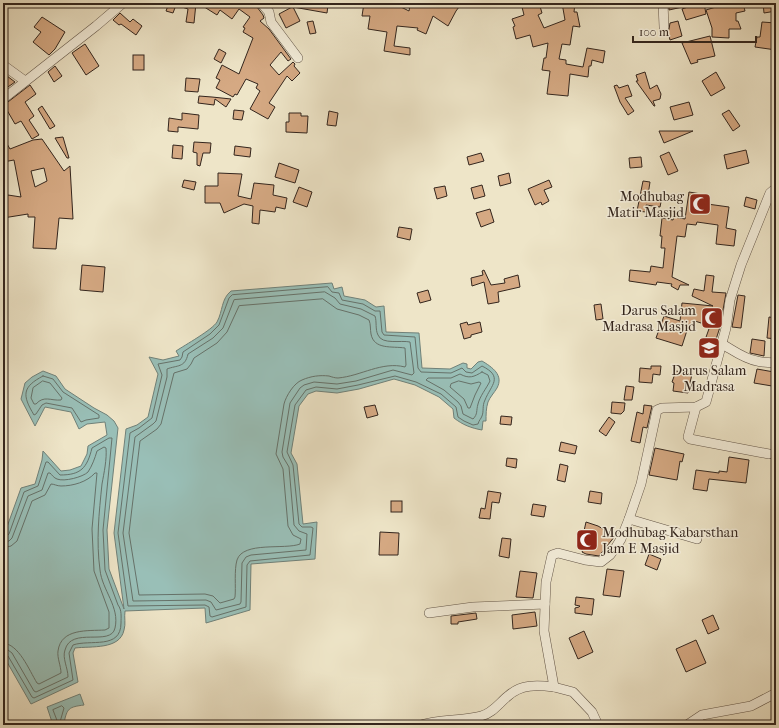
<svg xmlns="http://www.w3.org/2000/svg" width="779" height="728" viewBox="0 0 779 728" font-family="'IM FELL French Canon',serif">
	<style>
		.water { fill: #99bfb7; stroke: #708179 }
		.lines { fill: none; stroke-linecap: round; stroke-linejoin: round }
		.shore { stroke: #66726a; stroke-width: 1 }
		.building { fill: #d5a983; stroke: #33251d; fill-rule: evenodd }
		.minor-casing { stroke: #625548; stroke-width: 10 }
		.minor { stroke: #f4eedb; stroke-width: 9 }
		.labels { text-anchor: middle; dominant-baseline: central; stroke-width: 3; stroke-linejoin: round; paint-order: stroke }
		.poi-label { font-size: 14px; fill: #33251d; stroke: #f4eedb; text-anchor: end }
	</style>
	<rect width="100%" height="100%" fill="#eee5c8"/>
	<filter id="stains"><feTurbulence type="fractalNoise" baseFrequency=".005" numOctaves="4"/><feColorMatrix values="0 0 0 0 .2 0 0 0 0 .09 0 0 0 0 .02 0 0 0 .5 -.17"/></filter>
	<radialGradient id="worn" r=".72"><stop offset=".6" stop-color="#630" stop-opacity="0"/><stop offset="1" stop-color="#630" stop-opacity=".3"/></radialGradient>
	<!-- water -->
	<g class="water">
		<path d="M332,283L334,289L342,287L344,296L365,300L376,307L384,306L386,332L419,333L422,368L450,369L463,363L467,364V368L471,369L478,362L482,361C492,367 504,375 497,388C494,393 490,397 488,402C486,408 486,415 486,421H483L482,430C471,428 463,425 454,418L453,409L439,397L415,385L394,379L359,389L337,393L316,391L308,394L299,406L291,453L297,464L303,524L317,522L315,559L251,564L250,610L206,623L205,608L125,611C124,617 126,624 124,630C120,650 91,646 75,648L73,653L78,682L31,704L3,655V538L21,488L35,484L42,460L43,451L61,471L70,470L81,466L87,454L88,446L107,435L105,422L87,424L79,429L71,412L45,407L35,426L21,399L25,383L32,377L43,371L56,376L65,389L94,408L107,415L114,421L118,428L107,530L109,569L124,609L114,533L126,429L137,425L148,417L158,374L149,357L163,360L179,356L176,351C185,345 212,330 217,322C223,311 221,299 231,291Z"/>
		<path d="M80,694L84,705C69,707 67,708 64,723L66,725H53L47,707Z"/>
	</g>
	<g class="lines">
		<!-- shore -->
		<g class="shore">
			<path d="M328,287L332,292L339,293L342,300L363,304L375,311H380L382,332L384,335L415,337L418,368L421,372L451,373L462,368L466,372L472,373L482,366C504,377 491,385 485,400C482,406 484,411 482,416C481,419 479,420 478,424L473,425L464,421L458,417L456,407L441,394L416,382L395,376L358,385L337,389L316,387L306,390L295,405L287,452L293,465L299,524L302,527H311L313,528L310,555L250,561L247,565L246,607L212,617L210,616L209,607L205,605L128,606L118,533L130,433L139,428L152,418L162,375L158,364L180,360L182,357L183,352L210,334L219,325L229,298L232,295Z"/>
			<path d="M325,292L335,298L340,304L361,309L375,316C377,322 375,329 378,335C382,345 401,340 410,342L414,373L412,375L393,370L356,381L337,384L314,382L304,385L300,388L290,403L282,452L283,457L289,467L294,525L299,531L307,534L306,550L251,555L246,557L242,563L241,602L240,604L216,610L211,602L206,600L133,601L123,533L135,437L153,424L156,421L167,377V369C177,365 185,368 188,354L213,338L223,328L234,300Z"/>
			<path d="M323,299L337,309L359,315L369,320C371,325 370,329 371,334C374,350 392,346 405,348L406,365L405,367C382,361 361,376 338,378C335,378 332,377 329,376C320,375 311,376 302,380C294,383 286,396 284,404L276,454L283,469L288,526L293,535L301,539L300,544C285,550 243,541 237,560C234,570 236,587 235,597L234,599L220,603L213,596L205,594L139,595L129,533L140,441L157,429L161,424L174,373L187,369L191,364L194,358L217,343L227,332L239,306Z"/>
			<path d="M482,372L488,375L490,381C486,389 480,396 478,404C476,411 478,414 473,419L463,414L461,406L458,402L444,390L426,380L428,378H451L460,374C469,379 474,377 482,372Z"/>
			<path d="M43,376L53,379L63,392L99,415V418L86,420L81,422L72,408L46,403L42,405L36,414L34,415C22,395 22,387 43,376Z"/>
			<path d="M43,381L50,383L62,398L61,400C51,401 44,395 36,404H34L31,398L33,388Z"/>
			<polygon points="459,381 471,384 479,382 481,383 475,395 470,408 468,408 464,399 450,387 451,384"/>
			<path d="M3,537H6L9,534L24,492L38,486L46,462H48L60,475C81,475 87,468 92,448L109,438H112L103,530L105,570L118,605C122,610 121,617 121,623C121,650 90,639 73,645L69,653L73,680L34,698L32,697L8,656L3,654"/>
			<path d="M3,542L9,541L12,538L28,496L42,490L48,473H50C52,475 54,478 57,479C64,482 83,477 88,472C92,466 95,458 97,451L104,447L106,448C107,459 104,473 102,484C99,513 96,541 100,570C102,590 120,607 115,628C111,647 71,626 65,650C62,658 68,668 68,677L36,692L34,691L12,653L8,650L3,649"/>
			<path d="M3,548L11,546L17,541L32,501L45,495L51,484C54,484 57,486 61,486C73,486 87,482 95,473H97L92,529L94,571L109,612V628L105,630C88,631 61,628 58,651C57,658 61,666 61,673L39,684L37,683C29,670 19,644 3,643"/>
			<polygon points="62,706 64,708 60,722 58,723 53,710"/>
		</g>
	</g>
	<!-- building -->
	<g class="building">
		<polygon points="169,3 196,3 194,23 186,22 188,9 176,5 173,13 166,11"/>
		<polygon points="198,3 255,3 257,7 263,15 264,18 260,21 269,29 291,59 288,61 281,52 270,65 279,75 293,62 295,64 294,66 300,73 292,81 287,76 269,103 275,107 268,119 250,109 260,91 256,88 258,84 246,79 237,95 235,94 233,97 216,88 220,80 216,78 222,65 239,74 253,38 243,32 245,28 243,27 250,17 239,9 232,19 220,10 217,15"/>
		<polygon points="289,3 313,3 328,5 327,13 293,7 300,21 286,28 279,14 292,7 289,7"/>
		<polygon points="364,3 379,3 379,5 391,6 393,3 409,11 410,5 424,7 427,3 462,3 456,11 448,26 433,16 426,34 417,30 418,28 397,26 394,46 410,48 410,55 384,51 387,32 368,29 370,16 362,16"/>
		<polygon points="521,3 539,3 542,13 538,15 544,28 565,20 562,3 575,3 574,12 577,12 580,27 573,26 570,45 562,44 559,59 566,60 566,64 583,67 587,48 605,51 603,63 592,60 591,66 589,66 588,77 570,74 568,96 547,94 550,71 542,70 544,58 546,58 548,43 533,47 530,35 516,39 513,27 515,26 512,19 524,15"/>
		<polygon points="669,3 687,3 687,6 669,10"/>
		<polygon points="697,3 704,3 706,14 686,20 682,9 697,4"/>
		<polygon points="729,3 743,3 745,11 736,13 736,21 738,21 741,29 729,29 729,38 712,37 712,28 706,10"/>
		<polygon points="763,3 776,3 776,11 764,13"/>
		<polygon points="120,13 130,22 133,19 142,26 136,35 121,24 119,25 113,20"/>
		<polygon points="42,17 65,32 55,49 49,55 33,42 41,32 34,27"/>
		<polygon points="313,21 316,33 310,34 307,22"/>
		<polygon points="678,21 682,36 670,40 668,32 669,29 670,23"/>
		<polygon points="762,22 776,23 776,50 755,47 757,37 760,37"/>
		<polygon points="710,36 715,56 697,60 698,62 691,64 682,43"/>
		<polygon points="85,44 99,66 86,75 72,53"/>
		<polygon points="219,49 226,53 221,63 214,59"/>
		<rect x="133" y="55" width="11" height="15"/>
		<polygon points="55,66 62,76 54,82 48,72"/>
		<polygon points="645,72 650,89 657,85 661,94 660,99 653,101 655,106 654,106 636,81 638,81 636,75"/>
		<polygon points="716,72 725,88 711,96 702,81"/>
		<polygon points="3,73 15,82 5,89 3,88"/>
		<polygon points="186,78 200,79 198,92 185,91"/>
		<polygon points="30,85 36,94 25,102 34,116 29,120 39,135 32,139 21,121 15,124 4,105"/>
		<polygon points="617,85 619,88 628,85 632,96 625,98 634,111 628,115 620,102 614,86"/>
		<polygon points="199,96 212,97 231,99 226,107 215,99 214,105 198,103"/>
		<polygon points="689,102 693,115 674,120 670,107"/>
		<polygon points="42,106 55,126 50,129 38,109"/>
		<polygon points="234,110 244,111 242,120 233,119"/>
		<polygon points="729,110 740,126 733,131 722,114"/>
		<polygon points="329,111 338,113 336,126 327,125"/>
		<polygon points="182,113 199,115 198,129 178,127 178,132 168,131 169,118 182,120"/>
		<polygon points="289,113 301,113 301,116 308,116 307,133 286,132 286,122 289,122"/>
		<polygon points="659,131 693,131 664,143"/>
		<path d="M3,137L10,149L33,140L42,139L64,171L70,166L73,219L59,218L56,249L33,248L35,217H28V214L3,218V198L7,197L8,195L21,197L14,160L3,162ZM44,168L47,181L35,187L31,171Z"/>
		<polygon points="63,137 69,158 67,158 55,138"/>
		<polygon points="194,142 211,143 210,153 203,153 200,166 197,165 197,153 193,152"/>
		<polygon points="173,145 183,146 182,159 172,158"/>
		<polygon points="235,146 251,148 250,157 234,155"/>
		<polygon points="746,150 749,163 727,169 724,155"/>
		<polygon points="669,152 678,171 668,175 660,156"/>
		<polygon points="481,153 484,161 469,165 467,157"/>
		<polygon points="641,157 642,167 630,168 629,158"/>
		<polygon points="279,163 299,170 295,183 275,177"/>
		<polygon points="218,173 242,174 238,196 251,199 254,183 274,185 273,195 287,198 285,209 276,207 275,212 260,210 259,224 252,223 253,206 244,204 224,213 220,203 205,203 205,186 218,186"/>
		<polygon points="509,173 511,183 500,186 498,176"/>
		<polygon points="184,180 196,182 194,190 182,187"/>
		<polygon points="549,180 552,187 544,190 549,201 542,205 541,202 535,205 528,189"/>
		<polygon points="643,181 650,182 648,195 662,197 660,207 646,205 646,212 637,211"/>
		<polygon points="482,185 485,196 474,199 471,188"/>
		<polygon points="445,186 447,196 437,199 434,188"/>
		<polygon points="299,187 312,192 307,207 293,202"/>
		<polygon points="689,192 701,194 700,203 729,207 726,228 736,230 734,246 716,244 718,225 697,222 696,225 687,224 685,237 677,236 672,277 689,285 680,285 678,290 671,286 672,284 657,282 656,285 629,281 630,270 650,272 651,266 663,268 665,248 661,248 662,236 660,236 662,218 673,220 674,217 685,219"/>
		<polygon points="746,197 757,200 755,209 744,206"/>
		<polygon points="490,209 494,222 481,227 476,213"/>
		<polygon points="399,227 412,229 410,240 397,237"/>
		<polygon points="82,265 105,267 103,292 80,290"/>
		<polygon points="484,270 491,285 505,283 504,279 518,275 520,287 498,292 499,302 488,304 484,282 472,286 471,278 483,275 482,271"/>
		<polygon points="706,275 714,276 712,292 726,293 720,327 710,358 700,354 710,326 695,321 693,326 689,324 682,346 656,338 664,316 680,321 682,303 713,306 692,296 694,289 704,291"/>
		<polygon points="428,290 431,300 420,303 417,293"/>
		<polygon points="738,295 745,296 741,328 732,327"/>
		<polygon points="601,304 603,319 596,320 594,305"/>
		<polygon points="769,317 776,318 776,339 767,338"/>
		<polygon points="467,322 468,325 480,322 482,332 471,335 471,337 464,339 460,324"/>
		<polygon points="752,339 765,341 764,356 750,353"/>
		<polygon points="651,366 661,366 660,375 653,374 652,383 639,382 640,368 651,369"/>
		<polygon points="757,369 774,372 772,386 754,383"/>
		<polygon points="676,371 692,374 690,383 692,384 688,393 673,391 674,383 672,382"/>
		<polygon points="626,386 634,387 632,400 624,400"/>
		<polygon points="612,402 625,403 624,411 621,414 611,413"/>
		<polygon points="375,405 378,415 367,418 364,407"/>
		<polygon points="644,405 652,406 647,428 643,427 640,443 631,441 637,412 643,414"/>
		<polygon points="501,416 512,417 511,425 500,424"/>
		<polygon points="609,417 615,422 606,436 599,431"/>
		<polygon points="561,442 577,446 575,454 559,451"/>
		<polygon points="655,448 684,454 682,462 680,461 677,480 649,475"/>
		<polygon points="729,457 749,460 746,483 709,479 707,491 693,489 696,470 719,473 719,471 727,472"/>
		<polygon points="507,458 517,459 516,468 506,466"/>
		<polygon points="560,464 568,466 565,482 557,480"/>
		<polygon points="488,491 501,493 499,503 492,502 490,519 479,518 481,508 485,509"/>
		<polygon points="590,491 602,493 601,504 588,502"/>
		<rect x="391" y="501" width="11" height="11"/>
		<polygon points="533,504 546,506 544,517 531,515"/>
		<polygon points="586,522 598,526 615,536 599,556 586,554 582,552 591,535 584,531"/>
		<polygon points="380,532 399,533 398,555 379,555"/>
		<polygon points="502,538 511,539 509,558 499,556"/>
		<polygon points="649,554 661,559 657,570 645,565"/>
		<polygon points="607,569 624,571 620,597 603,595"/>
		<polygon points="520,571 537,573 533,598 516,597"/>
		<polygon points="576,597 594,599 592,615 575,613 575,608 579,607 580,606 575,605"/>
		<polygon points="535,612 537,626 513,629 512,615"/>
		<polygon points="476,613 477,619 458,622 458,624 451,624 451,616"/>
		<polygon points="713,615 719,629 708,634 702,620"/>
		<polygon points="584,631 593,652 578,659 569,638"/>
		<polygon points="696,640 706,663 686,672 676,649"/>
	</g>
	<g class="lines">
		<!-- minor casing -->
		<g class="minor-casing">
			<g id="minor">
				<polyline points="261,3 269,12 271,22 298,58"/>
				<polyline points="663,3 664,27"/>
				<polyline points="3,65 25,81"/>
				<polyline points="3,99 96,26 123,3"/>
				<path d="M722,344C733,350 744,359 757,361C763,363 769,362 776,363"/>
				<polyline points="696,407 688,437 690,439 769,454"/>
				<polyline points="629,519 697,539"/>
				<polyline points="429,613 473,607 545,604"/>
				<polyline points="554,687 573,692 592,712 598,725"/>
				<path d="M421,725C438,719 462,721 481,716C493,713 499,703 508,696C521,684 537,685 554,687L544,631L546,582L552,555L558,553L585,560L601,562L610,555L616,547L621,539L629,519L641,484L657,410L662,408L696,407L706,402L726,328L730,300L741,265L770,193L776,188"/>
				<polyline points="687,725 702,715 751,706 776,693"/>
			</g>
		</g>
		<!-- minor -->
		<use href="#minor" class="minor"/>
	</g>
	<!-- icons -->
	<defs>
		<g id="mosque-square" transform="scale(1.15)"><rect x="-9" y="-9" width="18" height="18" rx="4" fill="#8f2418" stroke="#f4eedb"/><path d="M3.5-4.9A6 6 0 1 0 3.5 4.9A5 5 0 1 1 3.5-4.9Z" fill="#fff"/></g>
		<g id="school-square" transform="scale(1.15)"><rect x="-9" y="-9" width="18" height="18" rx="4" fill="#8f2418" stroke="#f4eedb"/><path d="M0-5L7-2L0 1L-7-2ZM-4 1L0 2.5L4 1V4Q0 6-4 4Z" fill="#fff"/></g>
	</defs>
	<g fill-rule="evenodd">
		<use href="#mosque-square" x="700" y="204"/>
		<use href="#mosque-square" x="712" y="318"/>
		<use href="#school-square" x="709" y="348"/>
		<use href="#mosque-square" x="587" y="540"/>
	</g>
	<g class="labels">
		<!-- poi labels -->
		<g class="poi-label">
			<text x="684" y="196">Modhubag<tspan x="684" dy="16">Matir Masjid</tspan></text>
			<text x="696" y="310">Darus Salam<tspan x="696" dy="16">Madrasa Masjid</tspan></text>
			<text x="709" y="370" text-anchor="middle">Darus Salam<tspan x="709" dy="16">Madrasa</tspan></text>
			<text x="602" y="532" text-anchor="start">Modhubag Kabarsthan<tspan x="602" dy="16">Jam E Masjid</tspan></text>
		</g>
	</g>
	<!-- margin -->
	<rect width="779" height="728" fill="none" stroke="#eee5c8" stroke-width="16"/>
	<rect x="4" y="4" width="771" height="720" fill="none" stroke="#33251d" stroke-width="2"/>
	<rect x="8" y="8" width="763" height="712" fill="none" stroke="#33251d"/>
	<!-- scale -->
	<path d="M633 36v6h123v-6" fill="none" stroke="#33251d" stroke-width="2"/>
	<text x="639" y="36" font-size="12" fill="#33251d" stroke="#f4eedb" stroke-width="3" paint-order="stroke">100 m</text>
	<rect width="100%" height="100%" filter="url(#stains)"/>
	<rect width="100%" height="100%" fill="url(#worn)"/>
</svg>
